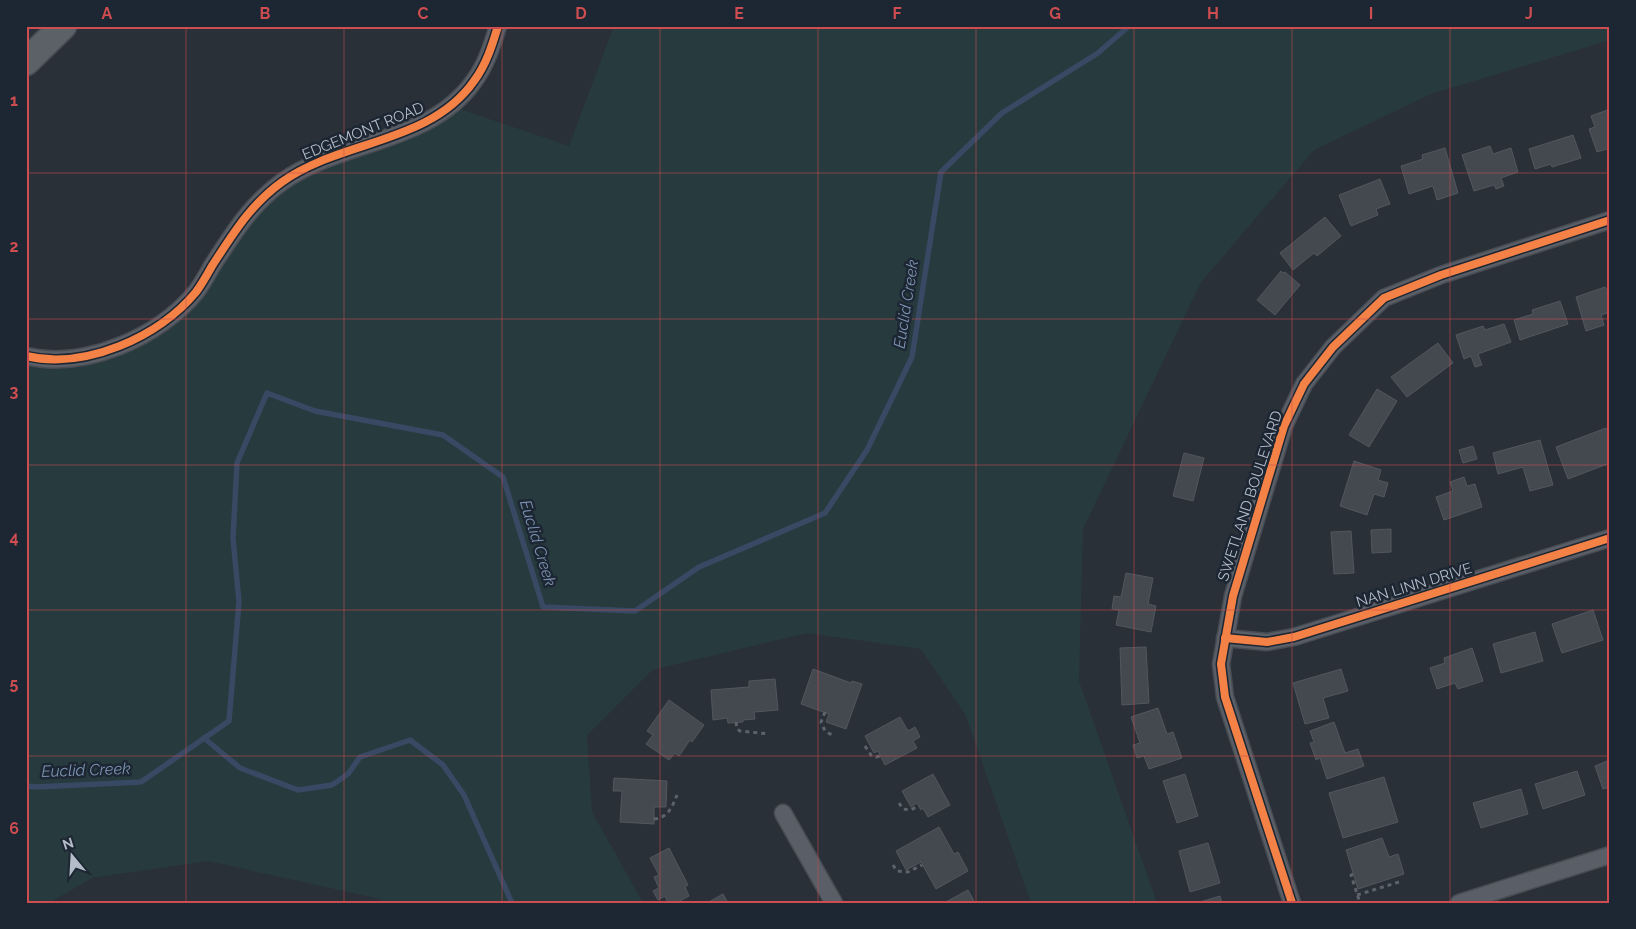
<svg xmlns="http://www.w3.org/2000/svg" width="1636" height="929" viewBox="0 0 1636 929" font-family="Raleway,sans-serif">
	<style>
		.green { fill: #273a3e }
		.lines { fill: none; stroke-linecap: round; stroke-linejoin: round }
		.stream { stroke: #384963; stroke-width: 5.5 }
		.building { fill: #444950; stroke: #52575f }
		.minor-casing { stroke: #484c53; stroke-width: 19 }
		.primary-casing { stroke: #484c55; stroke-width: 29 }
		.path { stroke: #5d636a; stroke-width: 3; stroke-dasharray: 4 4; stroke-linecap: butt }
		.minor { stroke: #5a5e66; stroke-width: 16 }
		.primary { stroke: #5c6168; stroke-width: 26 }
		.cycleway-casing { stroke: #1d2633; stroke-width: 11 }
		.cycleway { stroke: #f48246; stroke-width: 8 }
		.grid { fill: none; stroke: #ce4d50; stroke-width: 1; stroke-opacity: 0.55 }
		.labels { text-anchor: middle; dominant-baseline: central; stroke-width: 5; stroke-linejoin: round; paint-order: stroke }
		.street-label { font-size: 15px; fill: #b4bcc9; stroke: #1d2633 }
		.water-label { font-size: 16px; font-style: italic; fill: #7c92b1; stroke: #1d2633 }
		.neatline { fill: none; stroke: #ce4d50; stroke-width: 2 }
		.grid-label { font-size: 16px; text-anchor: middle; font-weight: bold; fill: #ce4d50 }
	</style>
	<rect width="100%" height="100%" fill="#2a3038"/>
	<!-- green -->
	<polygon class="green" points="614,26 1610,26 1610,40 1431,94 1314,150 1201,282 1083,529 1079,681 1157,903 1031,903 966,716 921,649 807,633 652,670 587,735 592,812 643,903 384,903 380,899 208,861 92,878 49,903 26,903 26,356 60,359 155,328 282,182 451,106 569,146"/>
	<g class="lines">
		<!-- stream -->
		<g class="stream">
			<polyline points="204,738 240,768 298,790 332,785 348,774 360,757 410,740 443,765 464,795 512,903"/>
			<polyline points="26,786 36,787 141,782 229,721 239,602 233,538 237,463 267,393 315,411 443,435 503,477 543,607 635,611 699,567 825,513 867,450 912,357 941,172 1002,113 1098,53 1129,26"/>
		</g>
	</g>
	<!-- building -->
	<g class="building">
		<polygon points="1610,109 1610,148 1597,152 1589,129 1595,127 1591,116"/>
		<polygon points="1573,135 1581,158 1552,167 1551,164 1535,169 1529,149"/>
		<polygon points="1490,146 1493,154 1511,148 1518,172 1501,178 1504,186 1496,189 1494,185 1474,191 1462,155"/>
		<polygon points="1445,148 1458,193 1437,200 1433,186 1409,194 1401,166 1423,159 1422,155"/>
		<polygon points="1380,179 1390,204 1376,209 1378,215 1351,226 1339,195"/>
		<polygon points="1325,217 1341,236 1317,256 1314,253 1293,270 1280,253"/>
		<polygon points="1281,271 1283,273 1285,272 1300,285 1275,315 1257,300"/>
		<polygon points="1605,287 1606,289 1610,288 1610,312 1601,315 1604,325 1586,331 1576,297"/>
		<polygon points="1560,301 1568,324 1520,340 1514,320 1533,314 1532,310"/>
		<polygon points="1504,324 1511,342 1478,354 1482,365 1475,367 1471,356 1464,359 1456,335 1483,326 1485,330"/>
		<polygon points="1438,343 1453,363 1407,397 1391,377"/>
		<polygon points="1377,389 1397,401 1369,447 1349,435"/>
		<polygon points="1606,428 1610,438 1610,463 1568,479 1556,447"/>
		<polygon points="1540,440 1553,485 1530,491 1523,467 1498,474 1493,453"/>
		<polygon points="1473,446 1477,459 1463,463 1459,450"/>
		<polygon points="1184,453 1204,458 1193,501 1173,496"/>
		<polygon points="1354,461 1381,470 1378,480 1388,483 1384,497 1374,494 1367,515 1340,506"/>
		<polygon points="1464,477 1467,486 1475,484 1482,507 1444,520 1436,497 1453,491 1450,482"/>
		<polygon points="1391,529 1391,552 1372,553 1371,530"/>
		<polygon points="1351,531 1354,573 1334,574 1331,532"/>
		<polygon points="1126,573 1153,578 1148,604 1156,606 1151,632 1116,625 1119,610 1112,609 1114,596 1121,597"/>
		<polygon points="1593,610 1603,640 1562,653 1552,624"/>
		<polygon points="1535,632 1543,661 1501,673 1493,644"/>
		<polygon points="1146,647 1149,703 1122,705 1120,648"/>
		<polygon points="1472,648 1483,681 1458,689 1455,683 1437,689 1430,668 1445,663 1444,658"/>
		<polygon points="813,669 851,683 852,681 862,684 846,729 826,722 829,714 801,704"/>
		<polygon points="1341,669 1348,691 1323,698 1329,718 1305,724 1293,683"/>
		<polygon points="775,679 778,710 754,712 755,719 743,720 743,722 728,723 727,718 713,720 711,690 749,687 749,681"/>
		<polygon points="669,700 704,725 692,742 690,740 679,756 675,753 669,760 646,744 653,735 647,731"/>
		<polygon points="1158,708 1167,734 1173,732 1182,758 1149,769 1144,756 1137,758 1133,745 1140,743 1131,717"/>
		<polygon points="900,717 908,731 915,727 920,737 913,741 917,748 885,765 878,751 874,753 865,736"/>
		<polygon points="1334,722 1345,753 1358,749 1364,766 1327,779 1320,758 1316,760 1310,743 1314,742 1310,731"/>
		<polygon points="1610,760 1610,787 1603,789 1595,766"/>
		<polygon points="1577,771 1585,795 1543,809 1535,784"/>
		<polygon points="933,774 950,805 928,817 923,808 921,810 917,803 911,807 902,791"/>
		<polygon points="1185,774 1198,816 1177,823 1163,781"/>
		<polygon points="1384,777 1398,822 1343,838 1329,793"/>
		<polygon points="614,778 667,781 666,807 654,807 654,824 620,822 622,791 613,791"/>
		<polygon points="1521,789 1528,814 1481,828 1473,803"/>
		<polygon points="939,827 954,854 958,852 968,871 936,889 921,862 906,870 896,851"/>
		<polygon points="1382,838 1389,857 1398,854 1404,874 1358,889 1346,850"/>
		<polygon points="1208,843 1220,883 1190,892 1179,851"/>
		<polygon points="669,848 688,885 685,887 689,896 676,903 668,903 665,896 658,900 653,891 659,888 654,877 659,875 650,858"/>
		<polygon points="968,890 975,903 944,903"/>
		<polygon points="723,894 728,903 707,903"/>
		<polygon points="1220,896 1222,903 1197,903"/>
	</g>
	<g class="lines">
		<!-- minor casing -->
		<g class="minor-casing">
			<g id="minor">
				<path d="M26,356C85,370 159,337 196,292C202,284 207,275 212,266C233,234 250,205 282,182C340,140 430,144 474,81C486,65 492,46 498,26"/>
				<polyline points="1225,638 1267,642 1294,637 1610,538"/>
				<polyline points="783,813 834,903"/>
				<polyline points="1292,903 1225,697 1221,664 1233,596 1284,426 1304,384 1333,347 1384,298 1441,275 1610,220"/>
				<polyline points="1459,903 1610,855"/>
			</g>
		</g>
		<!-- primary casing -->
		<g class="primary-casing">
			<polyline id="primary" points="26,62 63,26"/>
		</g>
		<!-- path -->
		<g class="path">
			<polyline points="825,712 821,722 825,731 832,735"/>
			<polyline points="736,722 737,729 740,731 769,734"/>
			<polyline points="865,746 871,755 876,757 880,756"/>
			<polyline points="899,803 903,809 910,810 919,806"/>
			<path d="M654,819C668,818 672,807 677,795"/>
			<polyline points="893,865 897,871 908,872 922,865"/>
			<polyline points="1353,874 1351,875 1360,903"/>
			<polyline points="1357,895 1399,882"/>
		</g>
		<!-- minor -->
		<use href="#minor" class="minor"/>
		<!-- primary -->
		<use href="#primary" class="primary"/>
		<!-- cycleway casing -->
		<g class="cycleway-casing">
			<g id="cycleway">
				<path d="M26,356C85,370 159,337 196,292C202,284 207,275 212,266C233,234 250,205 282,182C340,140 430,144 474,81C486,65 492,46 498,26"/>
				<polyline points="1225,638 1267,642 1294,637 1610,538"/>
				<polyline points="1292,903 1225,697 1221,664 1233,596 1284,426 1304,384 1333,347 1384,298 1441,275 1610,220"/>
			</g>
		</g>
		<!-- cycleway -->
		<use href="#cycleway" class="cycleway"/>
	</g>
	<!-- grid -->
	<path class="grid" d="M186,26V903M344,26V903M502,26V903M660,26V903M818,26V903M976,26V903M1134,26V903M1292,26V903M1450,26V903M26,173H1610M26,319H1610M26,465H1610M26,610H1610M26,756H1610"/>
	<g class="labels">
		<!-- street labels -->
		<g class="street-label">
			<text transform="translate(363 131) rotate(-22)">EDGEMONT ROAD</text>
			<text transform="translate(1250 496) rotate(-72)">SWETLAND BOULEVARD</text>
			<text transform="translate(1414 585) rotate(-17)">NAN LINN DRIVE</text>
		</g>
		<!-- water labels -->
		<g class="water-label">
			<text transform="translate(906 304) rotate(-81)">Euclid Creek</text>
			<text transform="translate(538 543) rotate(73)">Euclid Creek</text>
			<text transform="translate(86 770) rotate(-2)">Euclid Creek</text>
		</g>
	</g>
	<!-- border -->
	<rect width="1636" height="929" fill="none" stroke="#1d2633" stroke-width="55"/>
	<!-- north arrow -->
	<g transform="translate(72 856) rotate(342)" stroke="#1d2633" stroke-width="4" paint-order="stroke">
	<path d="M0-4L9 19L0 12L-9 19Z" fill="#b4bcc9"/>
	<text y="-8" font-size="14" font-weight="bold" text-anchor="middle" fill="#b4bcc9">N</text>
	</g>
	<rect x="28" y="28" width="1580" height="874" class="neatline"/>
	<g class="grid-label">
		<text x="107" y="19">A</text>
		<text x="265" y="19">B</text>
		<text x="423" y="19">C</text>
		<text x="581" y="19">D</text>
		<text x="739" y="19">E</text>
		<text x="897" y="19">F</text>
		<text x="1055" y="19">G</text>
		<text x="1213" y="19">H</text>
		<text x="1371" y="19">I</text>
		<text x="1529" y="19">J</text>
		<text x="14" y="106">1</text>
		<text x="14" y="252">2</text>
		<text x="14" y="397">3</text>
		<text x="14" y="543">4</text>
		<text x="14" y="689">5</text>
		<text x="14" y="834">6</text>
	</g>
</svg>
